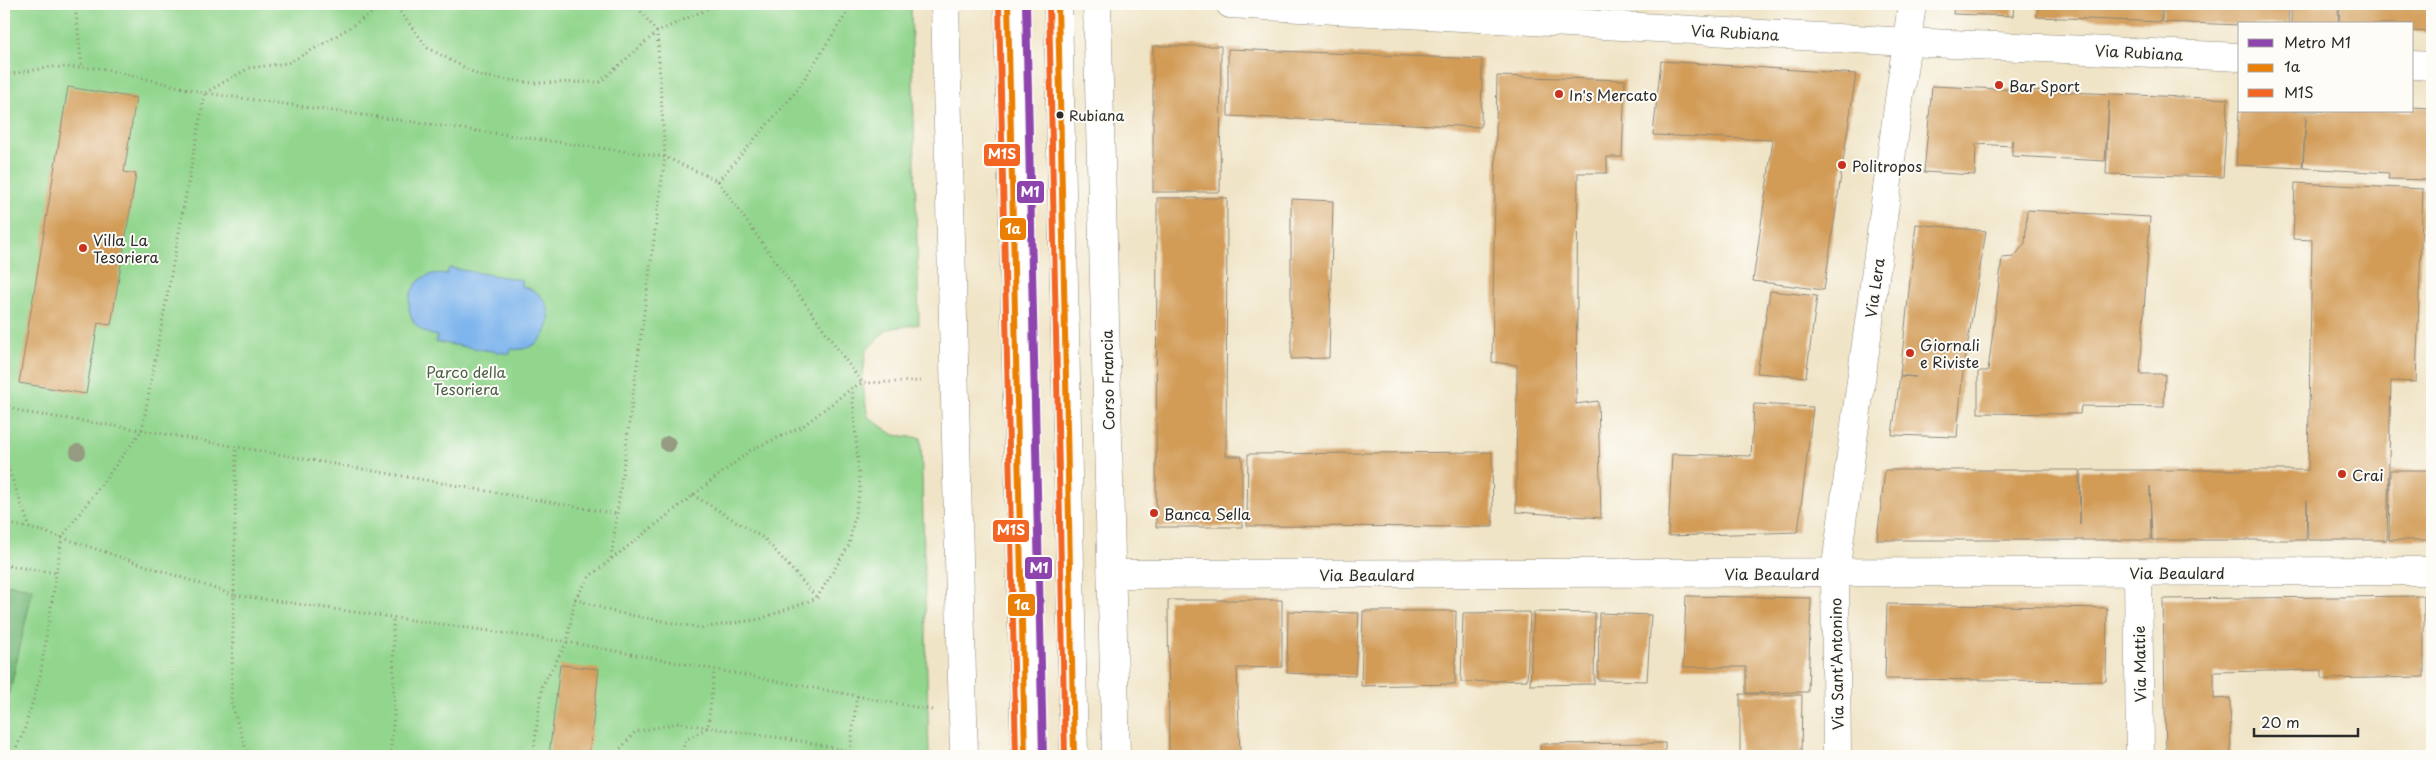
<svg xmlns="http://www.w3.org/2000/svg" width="2436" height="760" viewBox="0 0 2436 760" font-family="'Playpen Sans',sans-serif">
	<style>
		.green { fill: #92d68e; stroke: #5e805c }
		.forest { fill: #75b779; stroke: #507152 }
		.water { fill: #7fb5ed; stroke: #55708c }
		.building { fill: #d29b57 }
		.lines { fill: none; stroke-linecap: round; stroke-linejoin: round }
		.minor-casing { stroke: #8e8878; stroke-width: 29 }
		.major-casing { stroke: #8e8878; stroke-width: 29 }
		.path { stroke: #8e8878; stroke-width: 3; stroke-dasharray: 1 4; stroke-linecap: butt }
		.minor { stroke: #fff; stroke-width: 28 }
		.major { stroke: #fff; stroke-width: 28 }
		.bus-1-casing { stroke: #fdfcf7; stroke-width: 10 }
		.bus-2-casing { stroke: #fdfcf7; stroke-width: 10 }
		.bus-1 { stroke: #ea7f04; stroke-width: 6 }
		.bus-2 { stroke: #f26522; stroke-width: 6 }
		.metro-1-casing { stroke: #fdfcf7; stroke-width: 11 }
		.metro-1 { stroke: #8e44ad; stroke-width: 8 }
		.tree { fill: #959a81 }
		.poi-dot { fill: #c8321e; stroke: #fdfcf7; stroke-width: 2 }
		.bus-dot { fill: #2b2b2b; stroke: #fdfcf7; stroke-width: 2 }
		.labels { text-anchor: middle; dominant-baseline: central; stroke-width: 4; stroke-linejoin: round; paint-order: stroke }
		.bus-label { font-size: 14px; fill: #2b2b2b; stroke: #fdfcf7; text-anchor: start }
		.street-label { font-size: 15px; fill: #2b2b2b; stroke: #fdfcf7 }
		.poi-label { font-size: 15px; fill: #2b2b2b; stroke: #fdfcf7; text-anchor: start }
		.park-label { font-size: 15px; fill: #4a5e49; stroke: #fdfcf7 }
		.line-badge { stroke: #fdfcf7; stroke-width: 2 }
		.badge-label { font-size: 14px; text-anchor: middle; font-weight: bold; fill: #fff }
	</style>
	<rect width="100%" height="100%" fill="#fdfcf7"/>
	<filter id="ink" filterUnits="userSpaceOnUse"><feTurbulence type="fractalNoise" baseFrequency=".02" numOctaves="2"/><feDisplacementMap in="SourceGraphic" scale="10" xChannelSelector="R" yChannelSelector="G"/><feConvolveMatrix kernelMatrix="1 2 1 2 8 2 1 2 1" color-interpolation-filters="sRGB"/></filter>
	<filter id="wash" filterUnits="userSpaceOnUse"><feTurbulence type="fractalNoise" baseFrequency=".0096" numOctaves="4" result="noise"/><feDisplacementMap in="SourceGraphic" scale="20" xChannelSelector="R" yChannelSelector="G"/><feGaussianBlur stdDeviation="1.12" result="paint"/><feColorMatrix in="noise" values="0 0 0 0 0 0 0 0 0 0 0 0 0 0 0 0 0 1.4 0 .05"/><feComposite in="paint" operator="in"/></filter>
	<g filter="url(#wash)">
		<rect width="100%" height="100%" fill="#f0e4c6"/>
		<!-- green -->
		<polygon class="green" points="4,4 911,4 919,324 888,329 866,350 862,383 868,417 894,435 921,438 929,756 4,756"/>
		<!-- forest -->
		<polygon class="forest" points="4,584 33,588 11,686 4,704"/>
		<!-- water -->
		<path class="water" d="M449,268L522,280L521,286C566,295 553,355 511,349L510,354L436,342L437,336C393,329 404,266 447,274Z"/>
		<g id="blocks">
			<!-- building -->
			<g class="building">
				<polygon points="1846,4 1867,4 1866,6"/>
				<polygon points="1954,4 2014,4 2013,16 1953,14"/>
				<polygon points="2038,4 2161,4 2161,22 2037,17"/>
				<polygon points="2163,4 2289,4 2288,24 2240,25 2162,22"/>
				<rect x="2291" y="4" width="47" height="20"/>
				<polygon points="2340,4 2432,4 2432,32 2412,31 2412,24 2339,24"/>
				<polygon points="1153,46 1221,46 1220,192 1153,192"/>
				<polygon points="1228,49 1482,59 1481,127 1228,116"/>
				<polygon points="1661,61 1856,74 1824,290 1753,281 1773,140 1653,135"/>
				<polygon points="1497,76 1625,80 1622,157 1607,157 1607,173 1578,173 1576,404 1598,401 1601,518 1516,512 1517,365 1492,362"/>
				<polygon points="1932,86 2228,99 2223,177 2106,174 2109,101 2105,161 2012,156 2012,140 2012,146 1976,144 1975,175 1924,172"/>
				<polygon points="68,87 136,98 124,172 136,174 111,325 98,323 86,394 19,383"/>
				<polygon points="2412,107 2432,108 2432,180 2388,179 2389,173 2303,168 2306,117 2302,168 2236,165 2239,111 2412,111"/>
				<polygon points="2295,183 2423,189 2416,382 2391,381 2387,540 2308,540 2307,501 2306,540 2152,540 2150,486 2151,540 1877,540 1885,470 2079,470 2080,525 2081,470 2308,470 2312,240 2293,239"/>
				<polygon points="1157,198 1227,198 1226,456 1242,456 1242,527 1156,527"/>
				<polygon points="1291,199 1333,201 1329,358 1291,359"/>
				<polygon points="2027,210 2150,217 2140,374 2165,374 2164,407 2081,406 2080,414 1978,413 1978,371 1988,371 2002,258 2014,257 2025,243"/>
				<polygon points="1916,224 1986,231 1962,379 1957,437 1892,435 1900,376 1916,377 1900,375"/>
				<polygon points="1770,291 1817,296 1806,377 1757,373"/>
				<polygon points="1754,404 1813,407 1798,532 1668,536 1672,454 1751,456"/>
				<polygon points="1492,452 1493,527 1247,526 1248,454"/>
				<polygon points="2390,470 2432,470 2432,540 2389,540"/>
				<polygon points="1686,596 1811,598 1808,692 1746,693 1746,667 1683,667"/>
				<polygon points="2424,596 2424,677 2322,679 2322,670 2214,672 2214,699 2230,698 2231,756 2166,756 2163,599"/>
				<polygon points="1168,600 1282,600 1282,667 1237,668 1240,756 1169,756"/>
				<polygon points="1887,604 2107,608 2106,681 1885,679"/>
				<polygon points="1288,611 1359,613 1355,676 1287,673"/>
				<polygon points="1363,611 1456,611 1455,684 1361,686"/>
				<polygon points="1530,612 1527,680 1461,682 1463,613"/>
				<polygon points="1534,612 1595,613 1594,684 1530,685"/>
				<polygon points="1599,613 1651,615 1647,681 1598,680"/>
				<polygon points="560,665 599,669 589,756 549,756"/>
				<polygon points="1740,694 1802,695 1801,756 1740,756"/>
				<polygon points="1665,743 1665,756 1540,756 1540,744"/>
			</g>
		</g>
	</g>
	<g filter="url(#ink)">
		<use href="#blocks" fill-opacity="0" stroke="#8e8878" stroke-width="1"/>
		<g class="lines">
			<!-- minor casing -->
			<g class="minor-casing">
				<g id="minor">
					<polyline points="945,4 964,756"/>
					<polyline points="1097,4 1116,756"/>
					<polyline points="1230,4 1908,42 2240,57"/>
					<polyline points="2412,65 2432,66"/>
					<polyline points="2138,572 2140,756"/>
					<polyline points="1112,574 2432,571"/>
					<polyline points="1837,756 1835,573 1912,4"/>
				</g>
			</g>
			<!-- major casing -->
			<g class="major-casing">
				<g id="major">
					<polyline points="1008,4 1025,756"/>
					<polyline points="1058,4 1074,756"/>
				</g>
			</g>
			<!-- path -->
			<g class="path">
				<polyline points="75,4 82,67"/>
				<polyline points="394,4 428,48 480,76 532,83 600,82 657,32 718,4"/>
				<polyline points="4,75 52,67 100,68 205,93 249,68 288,63 325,43 386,4"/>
				<polyline points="718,181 795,93 852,5 842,4"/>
				<polyline points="4,404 22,412 142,430 617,514"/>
				<polyline points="4,457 30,528"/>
				<polyline points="693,495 765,539 817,598"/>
				<polyline points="4,523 42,531 234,595 236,447"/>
				<polyline points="611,558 665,157 657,32 635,4"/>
				<polyline points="4,565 56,573"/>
				<polyline points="575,599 614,612 701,628 760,619 817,598 849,545 860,489 852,389"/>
				<polyline points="857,696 850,751 857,756"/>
				<polyline points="12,756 23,734 40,677 62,537 142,430 205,93 665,157 718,181 862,383"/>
				<polyline points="248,756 231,702 234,595 567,642 932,710"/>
				<polyline points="390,756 394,715 393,618"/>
				<polyline points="533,756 542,686 567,642 575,599 590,576 751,450 803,426 852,388 862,383 922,381"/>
				<polyline points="614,756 635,732 678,723 801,741 850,751"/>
				<polyline points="680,756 686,740 708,727 714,671"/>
			</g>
			<!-- minor -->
			<use href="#minor" class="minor"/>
			<!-- major -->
			<use href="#major" class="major"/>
			<!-- bus-1 casing -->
			<g class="bus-1-casing">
				<g id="bus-1">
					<polyline points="1008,4 1025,756"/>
					<polyline points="1058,4 1074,756"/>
				</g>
			</g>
			<!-- bus-2 casing -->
			<g class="bus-2-casing">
				<g id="bus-2">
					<polyline points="999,4 1016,756"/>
					<polyline points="1049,4 1065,756"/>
				</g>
			</g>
			<!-- bus-1 -->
			<use href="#bus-1" class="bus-1"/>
			<!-- bus-2 -->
			<use href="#bus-2" class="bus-2"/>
			<!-- metro-1 casing -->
			<g class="metro-1-casing">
				<polyline id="metro-1" points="1026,4 1043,756"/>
			</g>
			<!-- metro-1 -->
			<use href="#metro-1" class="metro-1"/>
		</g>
		<!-- trees -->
		<g class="tree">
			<circle cx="668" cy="444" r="8"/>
			<circle cx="78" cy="452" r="8"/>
		</g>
	</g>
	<!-- markers -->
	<g class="poi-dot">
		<circle cx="1999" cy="85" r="5"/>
		<circle cx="1559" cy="94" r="5"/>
		<circle cx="1842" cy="165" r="5"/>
		<circle cx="83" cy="248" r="5"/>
		<circle cx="1910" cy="353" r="5"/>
		<circle cx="2342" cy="474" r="5"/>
		<circle cx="1154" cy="513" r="5"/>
	</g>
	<circle class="bus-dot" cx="1060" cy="115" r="4.5"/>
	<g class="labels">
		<!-- bus labels -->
		<g class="bus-label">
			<text x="1069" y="115">Rubiana</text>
		</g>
		<!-- street labels -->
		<g class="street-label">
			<text transform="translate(1735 32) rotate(3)">Via Rubiana</text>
			<text transform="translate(2139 52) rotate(3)">Via Rubiana</text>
			<text transform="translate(1874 288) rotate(-82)">Via Lera</text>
			<text transform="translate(1107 380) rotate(-91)">Corso Francia</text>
			<text x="2177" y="572">Via Beaulard</text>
			<text x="1772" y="573">Via Beaulard</text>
			<text x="1367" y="574">Via Beaulard</text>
			<text transform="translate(1836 664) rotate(-91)">Via Sant'Antonino</text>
			<text transform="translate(2139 664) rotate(-91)">Via Mattie</text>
		</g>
		<!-- poi labels -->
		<g class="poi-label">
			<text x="2009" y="85">Bar Sport</text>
			<text x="1569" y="94">In's Mercato</text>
			<text x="1852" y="165">Politropos</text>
			<text x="93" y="239">Villa La<tspan x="93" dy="17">Tesoriera</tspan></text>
			<text x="1920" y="344">Giornali<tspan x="1920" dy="17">e Riviste</tspan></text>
			<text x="2352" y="474">Crai</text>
			<text x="1164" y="513">Banca Sella</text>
		</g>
		<!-- park labels -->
		<g class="park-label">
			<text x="466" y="371">Parco della<tspan x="466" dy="17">Tesoriera</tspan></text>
		</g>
	</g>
	<g class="line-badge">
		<rect x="983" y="143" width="38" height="24" rx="5" fill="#f26522"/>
		<rect x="1016" y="180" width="29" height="24" rx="5" fill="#8e44ad"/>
		<rect x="999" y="217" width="28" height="24" rx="5" fill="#ea7f04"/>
		<rect x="992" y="519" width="38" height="24" rx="5" fill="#f26522"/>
		<rect x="1024" y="556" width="29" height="24" rx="5" fill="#8e44ad"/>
		<rect x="1007" y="593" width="29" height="24" rx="5" fill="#ea7f04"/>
	</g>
	<g class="badge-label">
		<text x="1002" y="159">M1S</text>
		<text x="1030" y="197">M1</text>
		<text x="1013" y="234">1a</text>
		<text x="1011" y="535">M1S</text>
		<text x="1039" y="573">M1</text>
		<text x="1022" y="610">1a</text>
	</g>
	<!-- margin -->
	<rect width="2436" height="760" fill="none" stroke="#fdfcf7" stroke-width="20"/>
	<!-- legend -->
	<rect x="2238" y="22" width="175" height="90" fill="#fdfcf7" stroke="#a9a8a5"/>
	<rect x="2248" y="39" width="25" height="8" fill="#8e44ad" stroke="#a9a8a5"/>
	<text x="2284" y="48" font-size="15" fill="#2b2b2b">Metro M1</text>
	<rect x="2248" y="64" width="25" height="8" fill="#ea7f04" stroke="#a9a8a5"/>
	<text x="2284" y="72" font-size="15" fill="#2b2b2b">1a</text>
	<rect x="2248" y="89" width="25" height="8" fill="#f26522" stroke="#a9a8a5"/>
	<text x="2284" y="98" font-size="15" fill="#2b2b2b">M1S</text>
	<!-- scale -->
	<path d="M2254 728v8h104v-8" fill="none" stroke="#2b2b2b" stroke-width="2.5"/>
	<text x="2261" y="728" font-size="15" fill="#2b2b2b" stroke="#fdfcf7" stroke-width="4" paint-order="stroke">20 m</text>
</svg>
